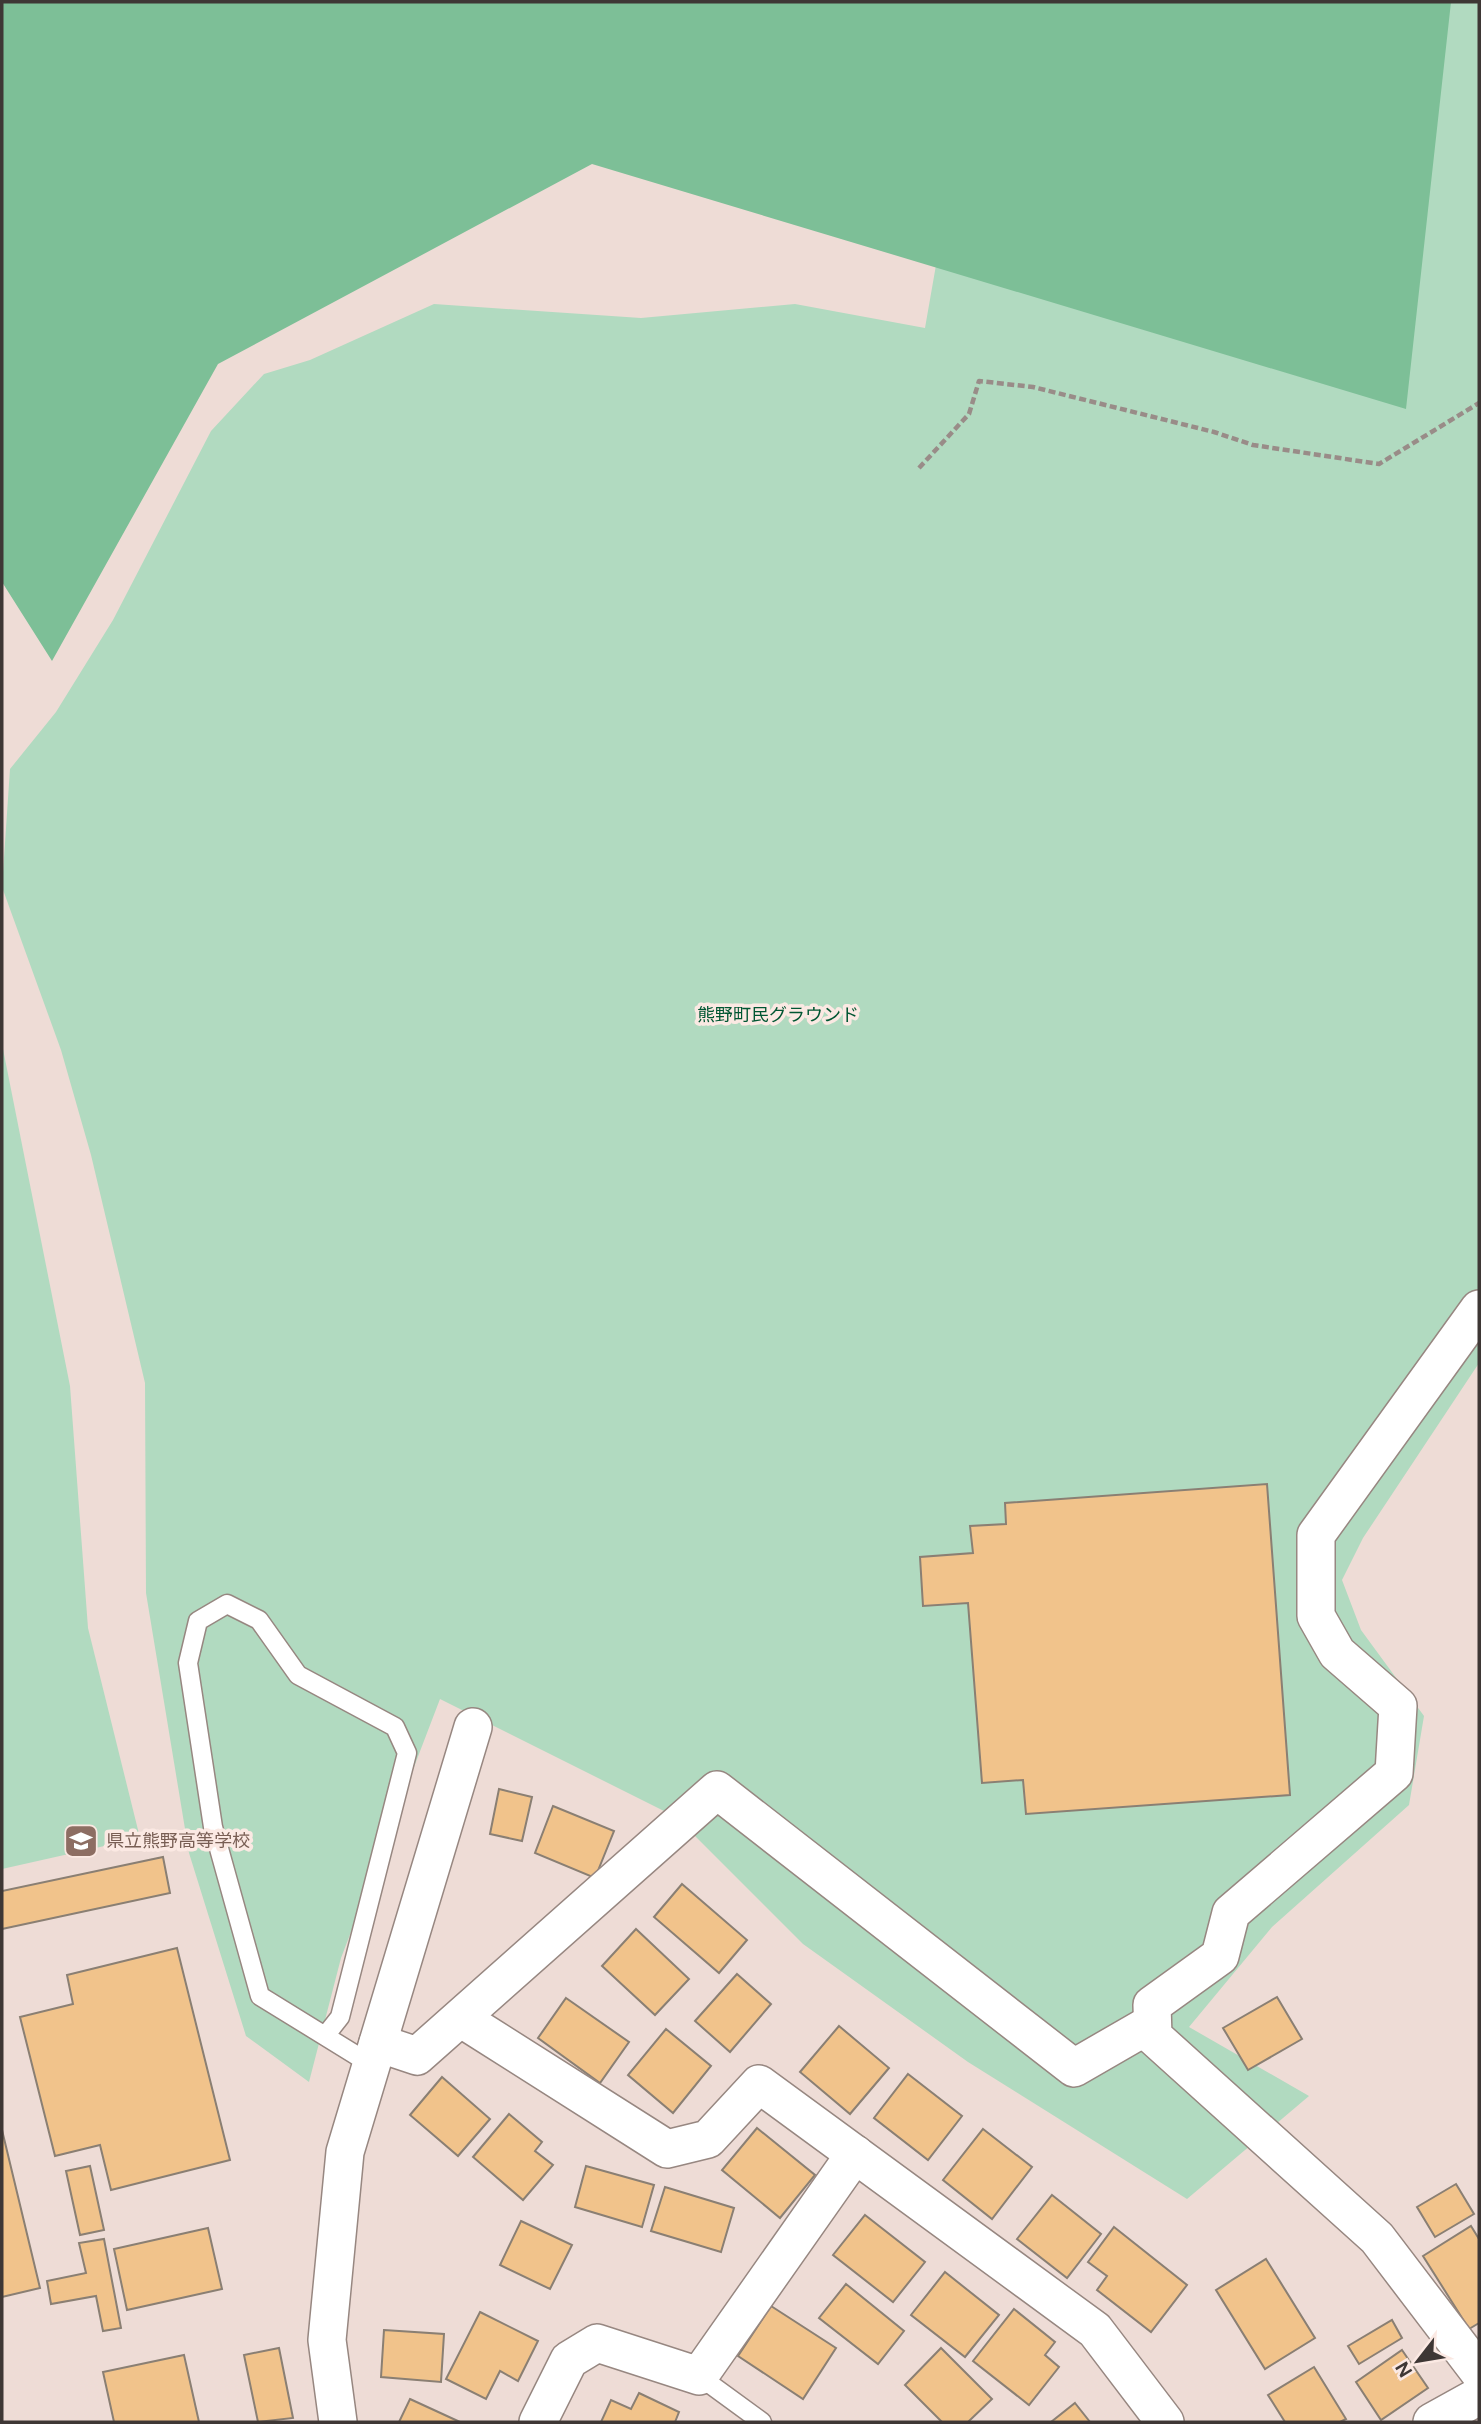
<svg xmlns="http://www.w3.org/2000/svg" width="1481" height="2424" viewBox="0 0 1481 2424" font-family="'DM Sans','Noto Sans JP',sans-serif">
	<style>
		.green { fill: #b1dac0 }
		.forest { fill: #7dbf97 }
		.building { fill: #f1c38b; stroke: #8a7f73; stroke-width: 2 }
		.lines { fill: none; stroke-linecap: round; stroke-linejoin: round }
		.service-casing { stroke: #978781; stroke-width: 21 }
		.minor-casing { stroke: #978781; stroke-width: 40 }
		.path { stroke: #998c88; stroke-width: 4.5; stroke-dasharray: 7 3.5; stroke-linecap: butt }
		.service { stroke: #fff; stroke-width: 18 }
		.minor { stroke: #fff; stroke-width: 37 }
		.labels { text-anchor: middle; dominant-baseline: central; stroke-width: 7; stroke-linejoin: round; paint-order: stroke }
		.park-label { font-size: 18px; fill: #005632; stroke: #fbe9e3 }
		.education-label { font-size: 18px; fill: #785e54; stroke: #fbe9e3; text-anchor: start }
	</style>
	<rect width="100%" height="100%" fill="#eedcd6"/>
	<!-- green -->
	<g class="green">
		<polygon points="1013,2 1479,2 1479,1363 1363,1538 1342,1580 1361,1630 1424,1716 1409,1805 1272,1927 1189,2027 1309,2096 1187,2199 968,2062 803,1944 676,1817 440,1699 341,1958 309,2082 246,2036 189,1853 146,1593 145,1383 91,1155 61,1050 2,887 10,769 56,712 113,620 211,431 264,374 310,360 434,304 641,318 795,304 925,328 964,105"/>
		<polygon points="2,1044 70,1386 88,1628 140,1838 2,1869"/>
	</g>
	<!-- forest -->
	<polygon class="forest" points="2,2 1451,2 1406,409 592,164 218,364 52,661 2,582"/>
	<!-- building -->
	<g class="building">
		<polygon points="1267,1484 1290,1795 1026,1814 1023,1780 982,1783 968,1603 923,1606 920,1557 973,1553 970,1526 1006,1524 1005,1503"/>
		<polygon points="499,1789 532,1797 522,1841 490,1834"/>
		<polygon points="553,1806 614,1831 595,1878 535,1853"/>
		<polygon points="163,1857 170,1893 2,1929 2,1891"/>
		<polygon points="682,1884 747,1940 719,1973 654,1917"/>
		<polygon points="636,1929 689,1979 655,2015 602,1966"/>
		<polygon points="177,1948 230,2160 111,2190 100,2145 55,2156 20,2017 73,2004 67,1975"/>
		<polygon points="737,1974 771,2004 730,2052 695,2021"/>
		<polygon points="1277,1997 1302,2039 1248,2070 1223,2028"/>
		<polygon points="566,1998 629,2042 600,2083 538,2038"/>
		<polygon points="839,2026 889,2068 850,2114 800,2072"/>
		<polygon points="666,2029 711,2066 673,2113 628,2075"/>
		<polygon points="908,2074 962,2116 928,2160 874,2118"/>
		<polygon points="442,2077 490,2119 458,2156 410,2115"/>
		<polygon points="509,2114 542,2142 535,2151 553,2165 523,2200 473,2157"/>
		<polygon points="757,2128 815,2175 780,2218 722,2170"/>
		<polygon points="983,2129 1032,2167 992,2219 943,2180"/>
		<polygon points="2,2130 40,2288 2,2297"/>
		<polygon points="90,2166 104,2230 80,2235 66,2171"/>
		<polygon points="586,2166 654,2185 642,2227 575,2207"/>
		<polygon points="1456,2184 1474,2214 1435,2237 1417,2207"/>
		<polygon points="665,2187 734,2208 721,2252 651,2231"/>
		<polygon points="1052,2195 1101,2234 1067,2278 1017,2239"/>
		<polygon points="865,2215 925,2262 893,2302 833,2255"/>
		<polygon points="521,2221 572,2245 550,2289 500,2265"/>
		<polygon points="1471,2226 1479,2239 1479,2323 1469,2329 1423,2256"/>
		<polygon points="1114,2227 1187,2285 1151,2332 1097,2290 1107,2276 1088,2262"/>
		<polygon points="208,2228 222,2289 127,2310 114,2249"/>
		<polygon points="104,2239 121,2328 103,2331 96,2296 51,2304 47,2281 86,2273 79,2243"/>
		<polygon points="1266,2259 1315,2338 1265,2369 1216,2290"/>
		<polygon points="945,2272 999,2315 965,2357 911,2315"/>
		<polygon points="846,2284 904,2331 878,2364 819,2318"/>
		<polygon points="771,2306 836,2348 803,2399 738,2356"/>
		<polygon points="1014,2309 1055,2342 1045,2355 1059,2367 1029,2405 973,2361"/>
		<polygon points="480,2312 538,2341 518,2381 500,2371 486,2399 446,2379"/>
		<polygon points="1392,2320 1402,2338 1359,2364 1348,2346"/>
		<polygon points="384,2330 444,2334 441,2382 381,2377"/>
		<polygon points="279,2348 293,2418 258,2422 244,2355"/>
		<polygon points="941,2348 992,2399 968,2422 942,2422 905,2385"/>
		<polygon points="1402,2350 1428,2388 1381,2420 1356,2382"/>
		<polygon points="184,2355 199,2422 114,2422 103,2372"/>
		<polygon points="1314,2367 1346,2419 1340,2422 1285,2422 1268,2395"/>
		<polygon points="639,2393 679,2412 675,2422 601,2422 611,2400 631,2409"/>
		<polygon points="410,2399 460,2422 399,2422"/>
		<polygon points="1075,2403 1090,2422 1051,2422"/>
	</g>
	<g class="lines">
		<!-- service casing -->
		<g class="service-casing">
			<g id="service">
				<polyline points="325,2036 340,2017 407,1753 395,1727 298,1675 259,1620 227,1604 198,1621 188,1663 213,1827 260,1996 372,2065"/>
				<polyline points="699,2376 762,2422"/>
			</g>
		</g>
		<!-- minor casing -->
		<g class="minor-casing">
			<g id="minor">
				<polyline points="1479,1309 1316,1535 1316,1616 1337,1653 1398,1706 1394,1773 1231,1913 1220,1956 1152,2005 1153,2036 1377,2238 1479,2372"/>
				<polyline points="462,2019 667,2149 708,2139 759,2084 1095,2330 1165,2422"/>
				<polyline points="378,2043 417,2056 717,1790 1074,2068 1152,2023"/>
				<polyline points="338,2422 327,2340 345,2152 473,1727"/>
				<polyline points="538,2422 569,2360 597,2343 699,2376 855,2154"/>
				<polyline points="1432,2422 1479,2396"/>
			</g>
		</g>
		<!-- path -->
		<polyline class="path" points="919,468 969,414 979,381 1033,387 1214,432 1253,445 1379,464 1479,403"/>
		<!-- service -->
		<use href="#service" class="service"/>
		<!-- minor -->
		<use href="#minor" class="minor"/>
	</g>
	<!-- icons -->
	<defs>
		<g id="school-square" transform="scale(1.75)"><rect x="-9" y="-9" width="18" height="18" rx="4" fill="#8d6e63" stroke="#fbe9e3"/><path d="M0-5L7-2L0 1L-7-2ZM-4 1L0 2.5L4 1V4Q0 6-4 4Z" fill="#fff"/></g>
	</defs>
	<g fill-rule="evenodd">
		<use href="#school-square" x="81" y="1841"/>
	</g>
	<g class="labels">
		<!-- park labels -->
		<g class="park-label">
			<text x="778" y="1015">熊野町民グラウンド</text>
		</g>
		<!-- education labels -->
		<g class="education-label">
			<text x="106" y="1841">県立熊野高等学校</text>
		</g>
	</g>
	<!-- border -->
	<rect width="1481" height="2424" fill="none" stroke="#3e3735" stroke-width="7"/>
	<!-- north arrow -->
	<g transform="translate(1418 2361) rotate(239)" stroke="#fbe9e3" stroke-width="5" paint-order="stroke">
	<path d="M0-5L12 26L0 18L-12 26Z" fill="#3e3735"/>
	<text y="-10" font-size="19" font-weight="bold" text-anchor="middle" fill="#3e3735">N</text>
	</g>
</svg>
